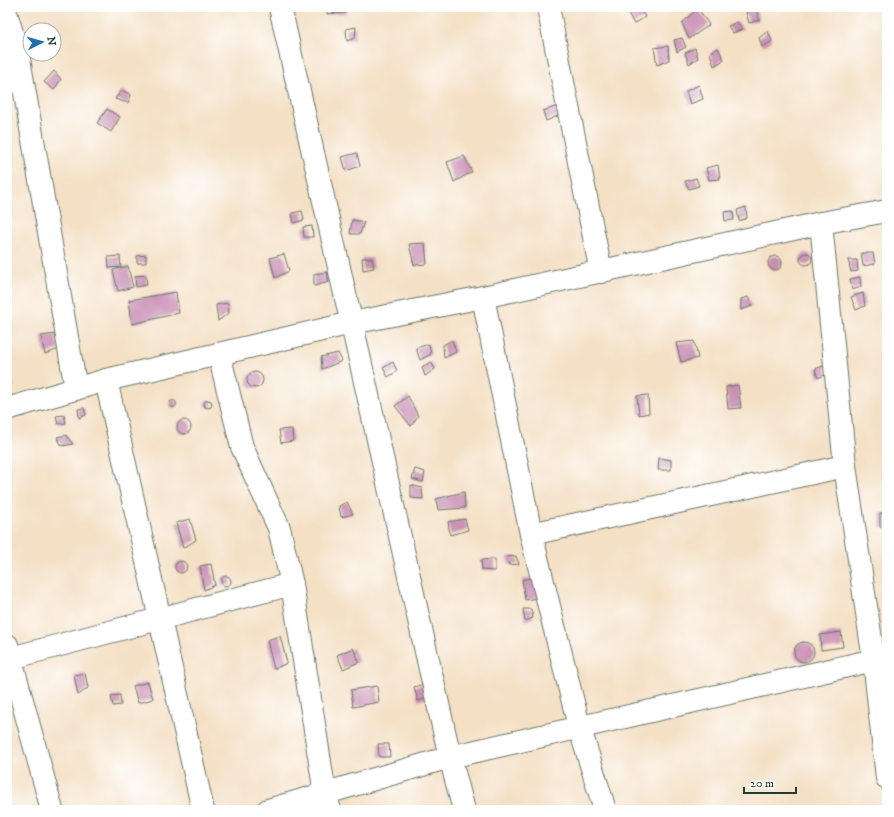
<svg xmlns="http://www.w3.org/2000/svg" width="894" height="817" viewBox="0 0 894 817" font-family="'IM FELL DW Pica',serif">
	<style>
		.building { fill: #c990b4 }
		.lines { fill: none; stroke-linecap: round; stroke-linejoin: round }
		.minor-casing { stroke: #6a7667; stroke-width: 24 }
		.minor { stroke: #fff; stroke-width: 22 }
	</style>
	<rect width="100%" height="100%" fill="#fff"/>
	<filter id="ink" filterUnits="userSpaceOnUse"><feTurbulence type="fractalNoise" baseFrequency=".025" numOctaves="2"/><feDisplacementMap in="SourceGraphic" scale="8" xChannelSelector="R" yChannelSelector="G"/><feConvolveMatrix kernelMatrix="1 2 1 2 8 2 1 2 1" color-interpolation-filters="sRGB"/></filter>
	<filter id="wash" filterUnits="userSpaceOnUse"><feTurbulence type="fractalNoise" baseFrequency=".012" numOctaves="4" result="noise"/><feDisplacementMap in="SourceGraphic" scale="16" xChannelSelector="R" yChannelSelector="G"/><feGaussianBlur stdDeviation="0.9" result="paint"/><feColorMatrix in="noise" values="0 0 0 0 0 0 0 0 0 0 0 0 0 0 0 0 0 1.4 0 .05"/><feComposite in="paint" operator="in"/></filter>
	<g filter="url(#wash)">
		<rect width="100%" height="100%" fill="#f4e0c5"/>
		<g id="blocks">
			<!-- building -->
			<g class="building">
				<polygon points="328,7 346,7 346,13 327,14"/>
				<polygon points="639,7 645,17 634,24 628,13"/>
				<polygon points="698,8 709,25 689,39 682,23"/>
				<polygon points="757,11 759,20 749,23 746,12"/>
				<polygon points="737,22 743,29 733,33 728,26"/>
				<polygon points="356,27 355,38 347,41 346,29"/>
				<polygon points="768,31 772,41 762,47 759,38"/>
				<polygon points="682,38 686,47 677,52 674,40"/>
				<polygon points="668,46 669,60 657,65 654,48"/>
				<polygon points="695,48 698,58 689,64 685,53"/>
				<polygon points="718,48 724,60 714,66 710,53"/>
				<polygon points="54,71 61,79 54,90 44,82"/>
				<polygon points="699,85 703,99 690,104 686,91"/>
				<polygon points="122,90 131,95 128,103 115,99"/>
				<polygon points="558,106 560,115 546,121 543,111"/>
				<polygon points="107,109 120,117 111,132 97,123"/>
				<polygon points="357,153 360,166 346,171 342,157"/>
				<polygon points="464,156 472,172 454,182 447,162"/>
				<polygon points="718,165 720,179 709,180 706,168"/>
				<polygon points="696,178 699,186 689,189 685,181"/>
				<polygon points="746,207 747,218 739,221 737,210"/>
				<polygon points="302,211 304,220 294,223 292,213"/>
				<polygon points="733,211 734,220 725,221 724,212"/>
				<polygon points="352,220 364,222 360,234 350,234"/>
				<polygon points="312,226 313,237 304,237 303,227"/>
				<polygon points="425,243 427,264 414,265 409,244"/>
				<circle cx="806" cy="259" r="6"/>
				<polygon points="861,253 873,253 875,264 863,266"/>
				<polygon points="284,254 289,271 275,278 270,258"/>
				<polygon points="146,255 146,263 137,263 137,256"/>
				<circle cx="775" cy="263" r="7"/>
				<polygon points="120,256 121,267 109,268 108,257"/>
				<polygon points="362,258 372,258 374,268 363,270"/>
				<polygon points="848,260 857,260 858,271 851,272"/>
				<polygon points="128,266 133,287 118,291 113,270"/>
				<polygon points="327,272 329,282 314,286 314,274"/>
				<polygon points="146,275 147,285 136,287 135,276"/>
				<polygon points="860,277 861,287 852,290 850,279"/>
				<polygon points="176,292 179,313 132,324 129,300"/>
				<polygon points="863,293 865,306 856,310 851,297"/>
				<polygon points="748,297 752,306 741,310 741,299"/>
				<polygon points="228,303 229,313 218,321 216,305"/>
				<polygon points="55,334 59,349 45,354 41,336"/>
				<polygon points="452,340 456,352 444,358 443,345"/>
				<polygon points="694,341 698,358 681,362 676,343"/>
				<polygon points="429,344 431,354 420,360 416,348"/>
				<polygon points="338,353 342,361 322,369 321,357"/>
				<polygon points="393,362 397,371 388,377 383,368"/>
				<polygon points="431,362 435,369 425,376 422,367"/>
				<polygon points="826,365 827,374 818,378 815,369"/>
				<circle cx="255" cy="380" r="8"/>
				<polygon points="7,373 12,384 7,386"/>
				<polygon points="738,385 741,408 728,409 726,387"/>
				<polygon points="648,395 649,413 639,415 637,396"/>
				<polygon points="408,396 418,416 411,426 395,406"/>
				<circle cx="208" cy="404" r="4"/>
				<circle cx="173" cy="404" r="3.5"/>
				<polygon points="84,408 86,415 79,418 78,409"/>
				<polygon points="64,415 66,423 58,424 56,416"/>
				<circle cx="184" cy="427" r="7"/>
				<polygon points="292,429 293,441 281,443 279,430"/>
				<polygon points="66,435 73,444 62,446 57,437"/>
				<polygon points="659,458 671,460 671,470 658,470"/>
				<polygon points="415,469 425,472 423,482 412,479"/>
				<polygon points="411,485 422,488 423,499 411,498"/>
				<polygon points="464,492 465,508 438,510 436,499"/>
				<polygon points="347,502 353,514 341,517 339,506"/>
				<rect x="880" y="513" width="7" height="14"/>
				<polygon points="190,519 196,540 183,548 176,523"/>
				<polygon points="465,519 468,530 450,535 448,522"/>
				<polygon points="516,556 519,564 509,565 506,557"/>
				<polygon points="495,559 495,571 482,570 481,560"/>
				<circle cx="181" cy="567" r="6"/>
				<polygon points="211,564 215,585 204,590 200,566"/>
				<circle cx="226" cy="581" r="5"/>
				<polygon points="535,577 538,598 525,600 522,580"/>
				<polygon points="523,609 531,609 533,618 525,621"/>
				<polygon points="841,632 843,647 821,650 820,635"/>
				<polygon points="280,636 287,663 274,669 267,640"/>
				<circle cx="804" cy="652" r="10"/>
				<polygon points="353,648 359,662 343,669 337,655"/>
				<polygon points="85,673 88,688 78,695 74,675"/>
				<polygon points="148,682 153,699 138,703 133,686"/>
				<polygon points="428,683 432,697 418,701 414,687"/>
				<polygon points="377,686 379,702 353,707 351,690"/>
				<polygon points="120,695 121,705 113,706 111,696"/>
				<polygon points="378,744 389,744 390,757 379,757"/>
			</g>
		</g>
	</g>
	<g filter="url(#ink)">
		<use href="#blocks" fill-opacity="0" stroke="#6a7667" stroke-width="1"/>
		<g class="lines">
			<!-- minor casing -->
			<g class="minor-casing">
				<g id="minor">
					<polyline points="280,7 450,757 464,810"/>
					<polyline points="548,7 601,272"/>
					<polyline points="7,16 18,53 76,389"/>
					<polyline points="821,223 845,466 874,660 887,778"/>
					<polyline points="483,297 531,534 579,726 605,810"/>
					<polyline points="219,354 242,447 279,528 292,584 325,794 330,810"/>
					<polyline points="106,380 203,810"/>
					<polyline points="7,409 106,380 352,323 483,297 821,223 887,211"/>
					<polyline points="531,534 845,466"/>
					<polyline points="7,645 52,810"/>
					<polyline points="7,659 292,584"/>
					<polyline points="268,810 450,757 887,657"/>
				</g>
			</g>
			<!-- minor -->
			<use href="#minor" class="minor"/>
		</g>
	</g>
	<!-- margin -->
	<rect width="894" height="817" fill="none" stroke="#fff" stroke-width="24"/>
	<!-- north arrow -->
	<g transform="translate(42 42) rotate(84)"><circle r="19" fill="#ffffff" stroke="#a5b1ae"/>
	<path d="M0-3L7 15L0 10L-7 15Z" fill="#1f6fb2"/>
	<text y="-6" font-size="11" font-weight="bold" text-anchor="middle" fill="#1f3d34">N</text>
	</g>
	<!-- scale -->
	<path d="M744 787v6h52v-6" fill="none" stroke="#1f3d34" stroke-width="2"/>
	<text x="750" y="787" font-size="12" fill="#1f3d34" stroke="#ffffff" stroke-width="3" paint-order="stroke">20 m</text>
</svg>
